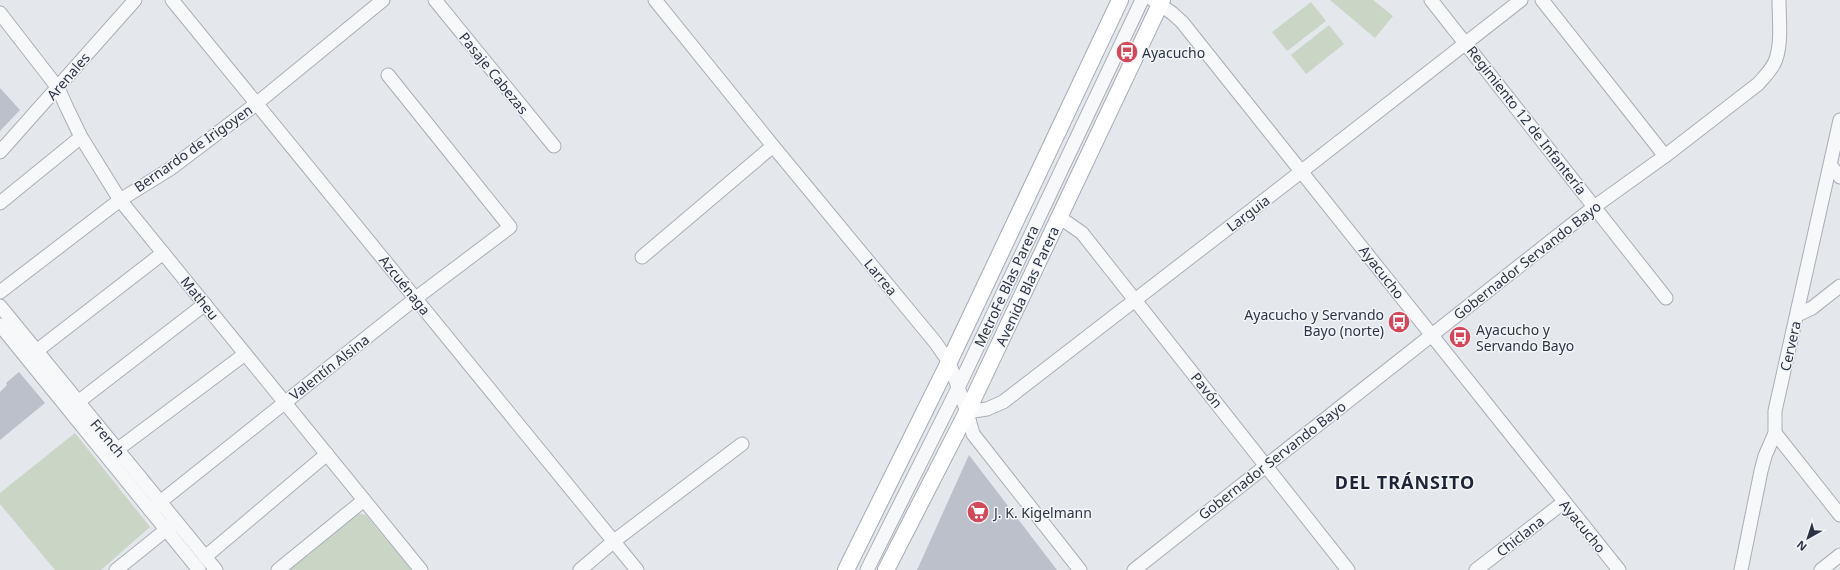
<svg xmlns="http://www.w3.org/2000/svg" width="1840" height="570" viewBox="0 0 1840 570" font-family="'Noto Sans',sans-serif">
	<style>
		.green { fill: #c9d6c5 }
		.building { fill: #bbc0ca }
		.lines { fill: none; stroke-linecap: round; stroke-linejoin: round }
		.minor-casing { stroke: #a9aeb7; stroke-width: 15 }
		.major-casing { stroke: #a3abb8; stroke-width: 18 }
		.minor { stroke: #f7f8fa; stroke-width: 13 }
		.major { stroke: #fff; stroke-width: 16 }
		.labels { text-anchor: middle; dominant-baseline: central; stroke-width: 3; stroke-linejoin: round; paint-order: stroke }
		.poi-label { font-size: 14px; fill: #2b3445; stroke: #f4f6f9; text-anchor: start }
		.street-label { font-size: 14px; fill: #2b3445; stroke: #f4f6f9 }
		.district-label { font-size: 18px; font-weight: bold; letter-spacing: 1px; fill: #1d2536; stroke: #f4f6f9 }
	</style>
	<rect width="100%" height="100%" fill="#e4e7ec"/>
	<!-- green -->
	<g class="green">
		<polygon points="1330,0 1373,0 1393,16 1375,38"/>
		<polygon points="1311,2 1326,21 1287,51 1272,32"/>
		<polygon points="1329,25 1344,44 1306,74 1291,55"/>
		<polygon points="75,433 150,527 101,570 55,570 0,504 0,493"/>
		<polygon points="357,513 366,515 412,570 283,570"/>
	</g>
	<!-- building -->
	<g class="building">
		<polygon points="0,88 20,110 0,131"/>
		<polygon points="19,372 45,403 0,440 0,392 7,385 6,383"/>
		<polygon points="969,455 1057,570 917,570"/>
	</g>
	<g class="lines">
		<!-- minor casing -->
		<g class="minor-casing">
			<g id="minor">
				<polyline points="172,0 637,570"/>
				<polyline points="435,0 554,146"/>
				<polyline points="655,0 773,146 935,342 949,362 967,412 973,434 1080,570"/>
				<polyline points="1153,0 1172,13 1182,22 1619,570"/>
				<polyline points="1431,0 1666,298"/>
				<polyline points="1542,0 1665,156"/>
				<polyline points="0,13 58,88 67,108 81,137 120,200 421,570"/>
				<polyline points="0,152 135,0"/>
				<polyline points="1831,166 1840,177"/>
				<polyline points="0,203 81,137"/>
				<polyline points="1059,217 1082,233 1348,570"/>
				<polyline points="642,257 773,146"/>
				<polyline points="0,292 120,200 170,169 256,104 383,0"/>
				<polyline points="0,306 216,570"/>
				<polyline points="1797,315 1812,308 1840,286"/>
				<polyline points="0,325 199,570"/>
				<polyline points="30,356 163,253"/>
				<polyline points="78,402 205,304"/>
				<polyline points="967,412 987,409 1003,402 1302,171 1521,0"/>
				<polyline points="1775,433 1840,515"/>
				<polyline points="118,449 245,354"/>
				<polyline points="150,510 416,298 510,227 388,75"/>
				<polyline points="205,557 327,454"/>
				<polyline points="116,570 172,525"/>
				<polyline points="278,570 364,500"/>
				<polyline points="580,570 614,541 742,444"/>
				<polyline points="867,570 958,388 1142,0"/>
				<path d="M1134,570L1594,207L1665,156L1758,84C1764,77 1773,69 1776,59C1782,41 1779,19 1779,0"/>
				<polyline points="1476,570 1564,502"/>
				<polyline points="1741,570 1761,471 1765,456 1775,433 1775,411 1840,120"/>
				<polyline points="1821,570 1840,555"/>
			</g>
		</g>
		<!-- major casing -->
		<g class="major-casing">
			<g id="major">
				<polyline points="846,570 949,362 1120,0"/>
				<polyline points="886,570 967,412 1162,0"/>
			</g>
		</g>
		<!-- minor -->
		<use href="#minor" class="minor"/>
		<!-- major -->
		<use href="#major" class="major"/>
	</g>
	<!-- icons -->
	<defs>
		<g id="bus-disc" transform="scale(1.15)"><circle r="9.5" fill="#d1495b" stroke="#f4f6f9"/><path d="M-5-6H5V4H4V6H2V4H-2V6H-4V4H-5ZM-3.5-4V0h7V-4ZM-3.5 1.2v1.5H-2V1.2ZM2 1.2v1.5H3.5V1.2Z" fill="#fff"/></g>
		<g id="supermarket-disc" transform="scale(1.15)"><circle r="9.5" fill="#d1495b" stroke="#f4f6f9"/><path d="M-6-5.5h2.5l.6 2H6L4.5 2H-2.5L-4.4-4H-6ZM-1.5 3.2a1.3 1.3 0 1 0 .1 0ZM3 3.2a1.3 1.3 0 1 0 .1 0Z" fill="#fff"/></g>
	</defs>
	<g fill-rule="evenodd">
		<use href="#bus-disc" x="1127" y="52"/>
		<use href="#bus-disc" x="1399" y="322"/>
		<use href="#bus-disc" x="1460" y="337"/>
		<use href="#supermarket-disc" x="978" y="512"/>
	</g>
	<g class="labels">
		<!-- poi labels -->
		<g class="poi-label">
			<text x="1142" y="52">Ayacucho</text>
			<text x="1384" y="314" text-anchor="end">Ayacucho y Servando<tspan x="1384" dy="16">Bayo (norte)</tspan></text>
			<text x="1476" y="329">Ayacucho y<tspan x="1476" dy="16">Servando Bayo</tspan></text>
			<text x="994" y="512">J. K. Kigelmann</text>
		</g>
		<!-- street labels -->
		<g class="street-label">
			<text transform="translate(494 73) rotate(51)">Pasaje Cabezas</text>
			<text transform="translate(68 76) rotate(-49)">Arenales</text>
			<text transform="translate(1527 120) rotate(52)">Regimiento 12 de Infantería</text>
			<text transform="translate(193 148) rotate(-35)">Bernardo de Irigoyen</text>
			<text transform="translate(1248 213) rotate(-37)">Larguia</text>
			<text transform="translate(1527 260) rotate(-38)">Gobernador Servando Bayo</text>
			<text transform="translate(1382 272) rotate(52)">Ayacucho</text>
			<text transform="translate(881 277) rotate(50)">Larrea</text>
			<text transform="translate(405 285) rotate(51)">Azcuénaga</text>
			<text transform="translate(1006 286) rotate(-65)">MetroFe Blas Parera</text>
			<text transform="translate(1027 286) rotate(-65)">Avenida Blas Parera</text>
			<text transform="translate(200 298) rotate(51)">Matheu</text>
			<text transform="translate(1790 346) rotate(-77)">Cervera</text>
			<text transform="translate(329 367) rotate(-38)">Valentín Alsina</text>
			<text transform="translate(1207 390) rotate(51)">Pavón</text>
			<text transform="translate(108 438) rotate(50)">French</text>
			<text transform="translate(1272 460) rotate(-38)">Gobernador Servando Bayo</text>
			<text transform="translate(1583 526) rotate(51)">Ayacucho</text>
			<text transform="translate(1520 536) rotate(-38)">Chiclana</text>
		</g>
		<!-- district labels -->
		<g class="district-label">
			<text x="1405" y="482">DEL TRÁNSITO</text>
		</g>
	</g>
	<!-- north arrow -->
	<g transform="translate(1808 538) rotate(219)" stroke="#f4f6f9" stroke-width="3" paint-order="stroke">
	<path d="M0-3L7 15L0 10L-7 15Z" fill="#2b3445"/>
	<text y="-6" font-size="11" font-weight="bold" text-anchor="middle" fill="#2b3445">N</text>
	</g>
</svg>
